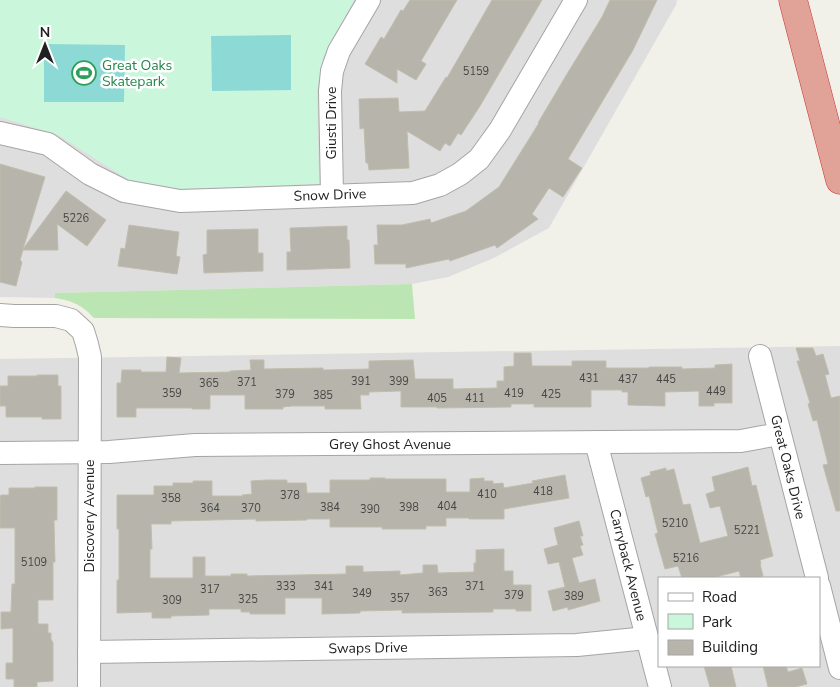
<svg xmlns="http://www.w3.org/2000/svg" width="840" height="687" viewBox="0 0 840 687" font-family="'Nunito Sans',sans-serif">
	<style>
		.residential { fill: #dfdede; fill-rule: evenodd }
		.grass { fill: #bbe6b3 }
		.park { fill: #caf6dc }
		.pitch { fill: #8dd9d5 }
		.building { fill: #b6b4ab; stroke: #c1bdac }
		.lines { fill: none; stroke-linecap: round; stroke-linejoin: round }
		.minor-casing { stroke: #a5a5a5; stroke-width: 24 }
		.highway-casing { stroke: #ce3637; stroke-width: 29 }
		.minor { stroke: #fff; stroke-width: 22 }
		.highway { stroke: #e1a297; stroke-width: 28 }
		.labels { text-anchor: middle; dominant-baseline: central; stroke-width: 5; stroke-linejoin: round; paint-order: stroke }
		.number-label { font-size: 11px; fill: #464644 }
		.leisure-label { font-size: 14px; fill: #27864d; stroke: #fff; text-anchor: start }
		.street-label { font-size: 14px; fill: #212121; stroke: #fff }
	</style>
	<rect width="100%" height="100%" fill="#f1f1e9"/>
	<!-- residential -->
	<g class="residential">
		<polygon points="0,0 677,0 676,5 549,228 494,258 448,277 412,284 55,293 55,298 0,297"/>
		<path d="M840,346V687H0V359ZM659,578H819V666H659Z"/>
	</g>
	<!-- grass -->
	<path class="grass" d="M412,284L415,319L94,318C82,305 73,301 55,298V293Z"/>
	<!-- park -->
	<polygon class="park" points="0,0 354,0 323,57 317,90 319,184 179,189 129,180 58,135 0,117"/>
	<!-- pitch -->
	<g class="pitch">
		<polygon points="291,35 291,90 212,91 211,36"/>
		<polygon points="44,44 125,45 124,102 44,102"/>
	</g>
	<!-- building -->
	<g class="building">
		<polygon points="410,0 457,0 421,61 426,64 416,80 397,69 397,83 365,64 381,37 384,39 401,10 403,11"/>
		<polygon points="492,0 542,0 480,106 461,135 458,133 450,146 445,143 440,151 407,131 409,168 369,170 368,163 366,163 364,128 360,129 359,99 398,98 399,112 425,111 446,77 447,78"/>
		<polygon points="610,0 657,0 633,50 568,159 582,168 563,197 549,188 532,214 538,219 497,248 495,245 450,261 449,259 406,268 406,264 375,264 374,245 378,245 377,225 402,225 430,219 431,223 466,211 499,187 539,123 538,123 567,74 602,17"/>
		<polygon points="0,164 45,177 23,249 66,191 106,220 87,246 57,224 58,250 23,250 20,260 22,262 16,286 0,282"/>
		<polygon points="129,225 179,232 176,256 180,257 177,274 118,266 121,248 125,249"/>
		<polygon points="347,226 347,240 349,240 350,268 287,270 287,252 291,252 290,228"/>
		<polygon points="258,229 258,253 263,253 263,271 204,273 203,255 207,254 207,230"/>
		<polygon points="796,348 813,348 816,356 823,354 829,374 825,375 831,398 840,396 840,511 836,511 823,465 828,464 817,420 813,421 808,404 810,403 797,361 800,361"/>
		<polygon points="514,353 531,353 532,366 572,366 572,361 606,361 606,368 649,368 649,367 682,367 682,369 715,368 715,365 732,364 732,403 714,403 714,406 699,406 699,391 665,392 665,406 628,405 628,392 622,392 622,390 591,390 591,407 534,407 534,404 511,404 511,407 437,408 437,407 401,407 401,391 369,392 369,395 360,395 361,409 325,409 325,406 292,406 283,407 283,409 245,409 245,395 210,395 210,409 192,409 192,408 136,408 136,417 117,417 117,383 121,383 122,370 141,370 141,372 166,372 167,357 181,358 179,373 230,372 230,371 251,370 250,360 264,360 264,369 323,368 323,370 369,369 369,361 413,360 415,379 453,379 453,389 497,388 497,381 504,381 504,367 514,366"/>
		<polygon points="37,375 58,375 58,386 61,386 61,419 42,419 42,417 6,417 6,406 0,406 0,386 8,386 8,376 37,376"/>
		<polygon points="748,467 752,486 756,485 773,556 760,560 761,564 760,564 763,576 753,578 741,578 739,571 712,578 682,578 678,566 665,569 655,534 658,533 649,496 646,497 641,478 651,475 650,472 666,468 666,471 674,469 683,505 690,504 700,543 728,536 720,506 710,508 706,494 715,491 712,477"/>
		<polygon points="565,475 569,498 504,509 504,519 469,519 469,518 446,518 446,526 426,526 426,529 382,529 382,527 330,527 330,519 307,519 307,520 256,521 256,519 171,521 171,524 151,524 152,549 150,549 150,578 193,578 193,557 205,557 205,576 231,576 231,574 247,574 247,576 346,574 346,566 363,566 363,572 400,571 400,575 423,573 423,565 437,565 438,573 474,572 474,563 476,563 476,550 504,549 504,571 513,571 513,585 531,585 531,611 516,611 516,609 493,609 493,612 402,613 402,610 360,611 360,613 322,614 322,598 285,598 285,614 250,614 250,612 241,612 241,609 209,609 209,615 171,616 171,618 152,618 152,612 117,613 117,580 119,580 119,529 117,529 117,495 154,495 154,486 173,486 173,483 193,483 193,481 212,481 212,496 243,496 242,495 252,494 251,481 267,480 287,480 287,483 306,483 307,493 330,493 330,480 370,480 370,478 385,478 385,479 446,479 446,492 470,492 470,479 484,478 484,481 493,481 493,484 503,483 504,488 533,483 532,481"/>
		<polygon points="35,487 57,487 57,520 54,520 55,562 53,562 53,600 38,600 38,624 48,624 48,633 51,633 51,640 52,640 52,642 53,642 53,681 37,682 37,687 14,687 14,679 6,679 6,663 13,663 13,628 1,629 1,612 11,612 12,584 15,584 15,528 0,528 0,497 1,495 9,495 9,488 35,488"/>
		<polygon points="579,521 583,536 580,536 583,545 580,546 583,555 572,558 579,583 595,579 600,601 568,610 568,607 553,611 548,591 565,587 559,562 548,564 544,549 558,545 554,528"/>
		<polygon points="704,666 731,666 736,687 710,687"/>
		<polygon points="763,666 786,666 788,672 802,668 807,684 795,687 768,687"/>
	</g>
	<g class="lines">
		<!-- minor casing -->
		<g class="minor-casing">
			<g id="minor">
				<polyline points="0,133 48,144 90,174 124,191 180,201 413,193 440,185 460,174 479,159 500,130 576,0"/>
				<polyline points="332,195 330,91 332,71 339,51 369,0"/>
				<polyline points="0,315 14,316 56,316 71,320 83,331 87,344 90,357 89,687"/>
				<polyline points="760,356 817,578"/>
				<polyline points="596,442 660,687"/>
				<polyline points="0,453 109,452 195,445 741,441 779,434"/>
				<polyline points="819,586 840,668"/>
				<polyline points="89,652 577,645 647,638"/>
			</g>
		</g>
		<!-- highway casing -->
		<g class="highway-casing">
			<polyline id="highway" points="793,0 840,180"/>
		</g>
		<!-- minor -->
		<use href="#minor" class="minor"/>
		<!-- highway -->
		<use href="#highway" class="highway"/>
	</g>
	<!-- icons -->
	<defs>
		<g id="stadium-ring" transform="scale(1.25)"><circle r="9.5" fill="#fff" stroke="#2e9e5b" stroke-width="1.5"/><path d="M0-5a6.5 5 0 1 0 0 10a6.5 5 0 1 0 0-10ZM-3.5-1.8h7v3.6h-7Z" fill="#2e9e5b"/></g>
	</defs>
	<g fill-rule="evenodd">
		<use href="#stadium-ring" x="84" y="73"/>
	</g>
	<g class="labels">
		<!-- number labels -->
		<g class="number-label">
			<text x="476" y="71">5159</text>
			<text x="76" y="218">5226</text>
			<text x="589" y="378">431</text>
			<text x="628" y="379">437</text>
			<text x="666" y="379">445</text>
			<text x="361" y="381">391</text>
			<text x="399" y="381">399</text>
			<text x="247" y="382">371</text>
			<text x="209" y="383">365</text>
			<text x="716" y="391">449</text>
			<text x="172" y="393">359</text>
			<text x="514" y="393">419</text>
			<text x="285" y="394">379</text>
			<text x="551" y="394">425</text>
			<text x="323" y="395">385</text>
			<text x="437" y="398">405</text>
			<text x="475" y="398">411</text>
			<text x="543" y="491">418</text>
			<text x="487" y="494">410</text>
			<text x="290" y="495">378</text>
			<text x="171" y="498">358</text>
			<text x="447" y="506">404</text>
			<text x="330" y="507">384</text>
			<text x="409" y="507">398</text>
			<text x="210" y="508">364</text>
			<text x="251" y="508">370</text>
			<text x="370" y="509">390</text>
			<text x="675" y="523">5210</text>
			<text x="747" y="530">5221</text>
			<text x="686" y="558">5216</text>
			<text x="34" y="562">5109</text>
			<text x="286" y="586">333</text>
			<text x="324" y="586">341</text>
			<text x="475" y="586">371</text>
			<text x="210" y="589">317</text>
			<text x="438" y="592">363</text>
			<text x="362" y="593">349</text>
			<text x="514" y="595">379</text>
			<text x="574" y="596">389</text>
			<text x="400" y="598">357</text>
			<text x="248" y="599">325</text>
			<text x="172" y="600">309</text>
		</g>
		<!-- leisure labels -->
		<g class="leisure-label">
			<text x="102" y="65">Great Oaks<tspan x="102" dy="16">Skatepark</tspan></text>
		</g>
		<!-- street labels -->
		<g class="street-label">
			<text transform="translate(331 123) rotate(-90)">Giusti Drive</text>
			<text transform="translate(330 195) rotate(-2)">Snow Drive</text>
			<text x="390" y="444">Grey Ghost Avenue</text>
			<text transform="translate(788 467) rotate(76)">Great Oaks Drive</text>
			<text transform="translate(89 516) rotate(-90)">Discovery Avenue</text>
			<text transform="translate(628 565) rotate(76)">Carryback Avenue</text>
			<text transform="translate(368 648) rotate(-1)">Swaps Drive</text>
		</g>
	</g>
	<!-- legend -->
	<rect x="658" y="577" width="162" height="90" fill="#ffffff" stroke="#a6a6a6"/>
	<rect x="668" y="593" width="25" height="8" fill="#ffffff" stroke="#a6a6a6"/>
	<text x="702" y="602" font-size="15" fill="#212121">Road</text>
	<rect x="668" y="614" width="25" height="15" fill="#caf6dc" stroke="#a6a6a6"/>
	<text x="702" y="627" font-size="15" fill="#212121">Park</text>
	<rect x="668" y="640" width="25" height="15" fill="#b6b4ab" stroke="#a6a6a6"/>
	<text x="702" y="652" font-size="15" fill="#212121">Building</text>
	<!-- north arrow -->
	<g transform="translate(45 45)" stroke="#ffffff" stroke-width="4" paint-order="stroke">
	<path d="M0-4L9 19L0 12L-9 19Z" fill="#212121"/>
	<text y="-8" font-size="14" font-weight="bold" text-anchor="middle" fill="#212121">N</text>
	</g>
</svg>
